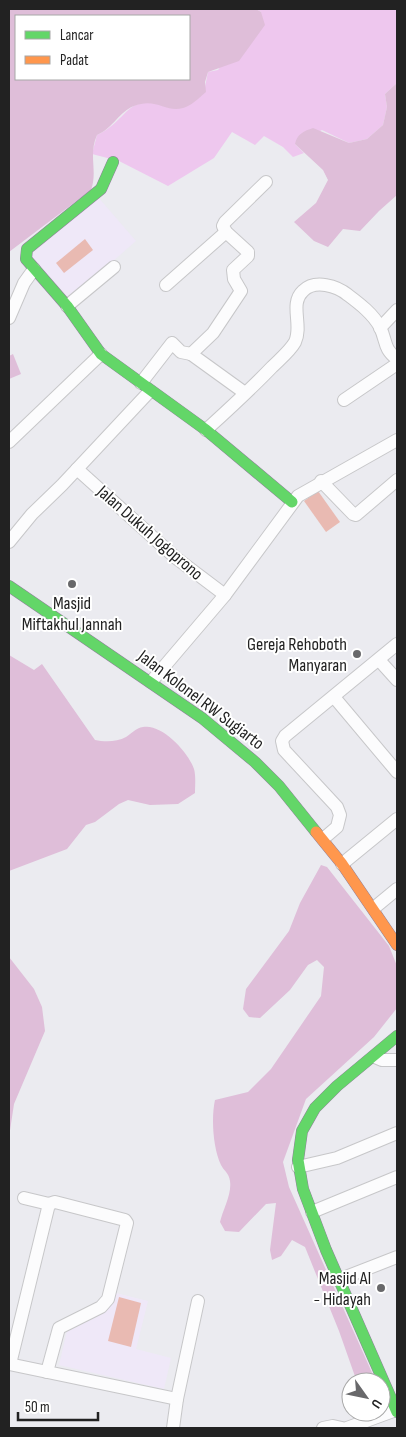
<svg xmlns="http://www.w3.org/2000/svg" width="406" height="1437" viewBox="0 0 406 1437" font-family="'Sofia Sans Condensed',sans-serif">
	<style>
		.education { fill: #efe8f8 }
		.grass { fill: #eec7ee }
		.forest { fill: #dfbed9; fill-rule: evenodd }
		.pitch { fill: #e9bab2 }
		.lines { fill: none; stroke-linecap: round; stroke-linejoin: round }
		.street-casing { stroke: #c7c7c9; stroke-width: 14 }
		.fast-casing { stroke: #91819c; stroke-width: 12 }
		.slow-casing { stroke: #91819c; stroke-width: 12 }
		.street { stroke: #fcfcfd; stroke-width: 12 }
		.fast { stroke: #63d668; stroke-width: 11 }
		.slow { stroke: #ff974d; stroke-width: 11 }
		.poi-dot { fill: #68686a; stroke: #fff; stroke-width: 2 }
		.labels { text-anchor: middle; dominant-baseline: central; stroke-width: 4; stroke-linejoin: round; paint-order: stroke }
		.street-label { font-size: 18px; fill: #222; stroke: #fff }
		.poi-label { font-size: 18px; fill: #222; stroke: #fff; text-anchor: end }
	</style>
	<rect width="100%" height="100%" fill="#ebebf0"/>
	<!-- education -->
	<g class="education">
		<polygon points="98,197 136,241 70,299 31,255"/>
		<polygon points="116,1293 148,1301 136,1349 171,1358 164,1389 59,1365 67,1331 74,1326 92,1319 106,1309"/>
	</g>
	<!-- grass -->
	<path class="grass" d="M256,9H397V83L385,94L387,107L383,125L367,139L349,143L322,130L295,144L304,153L293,157L283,147L264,136L255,145L232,132L214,158L168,186L119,161L92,154L97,135C130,120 125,91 170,108L205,87L208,72L218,70L261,12Z"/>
	<!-- forest -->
	<g class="forest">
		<path d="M9,9H256L261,12L265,25L239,61L208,72L205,82L206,92C199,98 191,106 183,108C166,113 156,97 134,106C120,111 113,128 97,135C88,155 98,171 91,190L9,252ZM16,16H189V79H16Z"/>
		<path d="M397,83V195L379,211L360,231L343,229L328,247L314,241L294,222L316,203L328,180L323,170L295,144C297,134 304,131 313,128L349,143L367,139L383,125L387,107L385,94Z"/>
		<polygon points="13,354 21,374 9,379 9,356"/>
		<path d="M9,655L34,670L42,664L95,740C105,742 117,742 126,737C131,734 136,728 143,727C162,723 189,753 194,769C196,776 195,786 195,793L178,804L150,805L128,800L119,804L95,822L86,825L67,849L9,871Z"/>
		<path d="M321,865L327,867L389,946L397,966V1008L374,1037L306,1099L283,1162L289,1187L374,1377V1382H357L339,1331L305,1247L292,1240L281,1256L272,1260L270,1250L276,1203L266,1204L239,1232L225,1231L220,1222C223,1209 232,1194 230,1181C229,1173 224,1171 221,1165C213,1148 211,1118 215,1100L248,1092L271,1069L321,996L324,967L317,960L308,965L290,990L260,1018L249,1017L243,1009L246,989L289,931L300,903Z"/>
		<polygon points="9,957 34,989 42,1007 45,1031 14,1104 9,1137"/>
	</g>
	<!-- pitch -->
	<g class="pitch">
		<polygon points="85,239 93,250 64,273 56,263"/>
		<polygon points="318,491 340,522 326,532 304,501"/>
		<polygon points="119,1297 141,1303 131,1347 108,1341"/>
	</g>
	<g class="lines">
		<!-- street casing -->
		<g class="street-casing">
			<g id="street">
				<polyline points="166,285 226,232"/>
				<polyline points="67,306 114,267"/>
				<polyline points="9,318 24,283 34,269"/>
				<polyline points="380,328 397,310"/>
				<polyline points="191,354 213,333 241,291 234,279 233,270 248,256 248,252 226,232 223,226 225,222 266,182"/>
				<polyline points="191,354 245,393"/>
				<polyline points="141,383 172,343 181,352 191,354"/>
				<polyline points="344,400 397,364"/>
				<path d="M206,430C229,409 251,389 272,367C280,359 290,351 295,342C303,325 289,304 303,291C315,279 337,286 348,295C360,304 373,314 380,327C387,342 383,348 397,359"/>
				<polyline points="9,442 101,354"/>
				<polyline points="77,469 176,558 225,595"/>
				<polyline points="321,481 353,514 356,515 397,480"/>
				<polyline points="9,542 32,514 62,485 150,391"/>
				<polyline points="379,660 397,680"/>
				<polyline points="151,682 225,595 298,496 397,440"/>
				<polyline points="334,697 397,772"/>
				<polyline points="323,839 337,827 340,815 337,807 284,750 282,741 285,736 397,644"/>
				<polyline points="342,864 397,819"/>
				<polyline points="374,908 397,889"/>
				<polyline points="375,1057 382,1060 397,1060"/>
				<polyline points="298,1167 337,1158 397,1133"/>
				<polyline points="24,1198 49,1204"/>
				<polyline points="312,1212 397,1177"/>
				<polyline points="338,1280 397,1257"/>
				<polyline points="9,1364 177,1399"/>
				<polyline points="10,1364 49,1204 55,1202 125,1220 127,1223 108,1299 101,1307 59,1328 47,1372"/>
				<polyline points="173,1428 177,1399 198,1301"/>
				<polyline points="323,1428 333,1426 342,1428"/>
				<polyline points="347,1428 396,1410"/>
			</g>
		</g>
		<!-- fast casing -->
		<g class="fast-casing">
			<g id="fast">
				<polyline points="113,162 101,189 27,249 26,259 67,306 101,354 206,430 292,502"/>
				<polyline points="9,586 202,718 255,762 279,786 316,832"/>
				<polyline points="397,1036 337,1086 315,1108 302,1131 298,1160 303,1189 326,1250 397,1412"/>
			</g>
		</g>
		<!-- slow casing -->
		<g class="slow-casing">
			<polyline id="slow" points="316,832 342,864 397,945"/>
		</g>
		<!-- street -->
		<use href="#street" class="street"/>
		<!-- fast -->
		<use href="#fast" class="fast"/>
		<!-- slow -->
		<use href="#slow" class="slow"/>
	</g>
	<!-- markers -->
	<g class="poi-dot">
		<circle cx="72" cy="584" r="5"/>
		<circle cx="357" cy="654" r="5"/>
		<circle cx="381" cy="1288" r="5"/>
	</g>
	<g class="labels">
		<!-- street labels -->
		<g class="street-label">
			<text transform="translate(150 533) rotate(41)">Jalan Dukuh Jogoprono</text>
			<text transform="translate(201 700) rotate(37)">Jalan Kolonel RW Sugiarto</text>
		</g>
		<!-- poi labels -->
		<g class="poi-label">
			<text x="72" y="603" text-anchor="middle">Masjid<tspan x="72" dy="21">Miftakhul Jannah</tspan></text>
			<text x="347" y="644">Gereja Rehoboth<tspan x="347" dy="21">Manyaran</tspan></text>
			<text x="371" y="1278">Masjid Al<tspan x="371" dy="21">- Hidayah</tspan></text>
		</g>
	</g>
	<!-- border -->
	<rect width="406" height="1437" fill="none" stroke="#222222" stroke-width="20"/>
	<!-- legend -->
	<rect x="15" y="15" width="175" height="65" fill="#ffffff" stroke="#a7a7a7"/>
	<rect x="25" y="31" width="25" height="8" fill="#63d668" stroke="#a7a7a7"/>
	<text x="60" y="40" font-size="15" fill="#222222">Lancar</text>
	<rect x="25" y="56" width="25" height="8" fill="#ff974d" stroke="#a7a7a7"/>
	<text x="60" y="65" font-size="15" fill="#222222">Padat</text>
	<!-- north arrow -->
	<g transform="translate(366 1397) rotate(123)"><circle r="24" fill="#ffffff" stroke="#a7a7a7"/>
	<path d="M0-4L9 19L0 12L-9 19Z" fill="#68686a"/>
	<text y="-8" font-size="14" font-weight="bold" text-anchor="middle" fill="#222222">U</text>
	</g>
	<!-- scale -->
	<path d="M18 1412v8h80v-8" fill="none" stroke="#222222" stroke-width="2.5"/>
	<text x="25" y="1412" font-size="15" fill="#222222" stroke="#ffffff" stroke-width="4" paint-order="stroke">50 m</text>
</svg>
